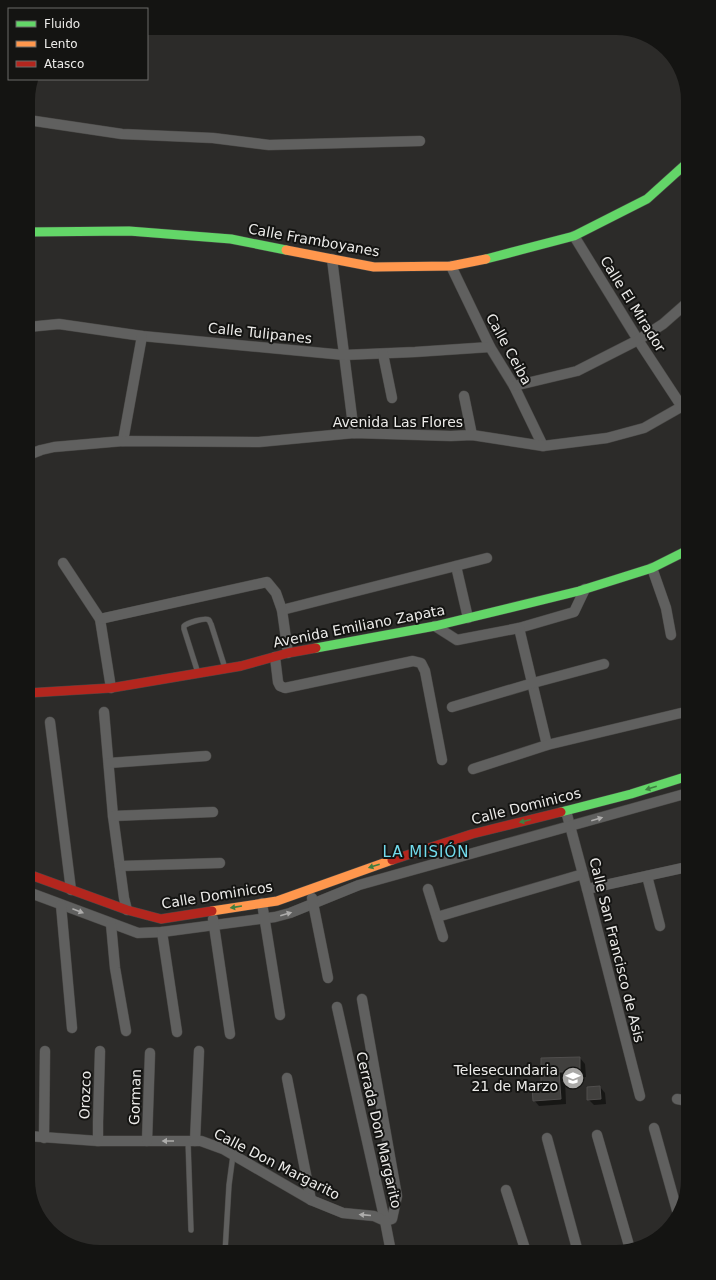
<svg xmlns="http://www.w3.org/2000/svg" width="716" height="1280" viewBox="0 0 716 1280" font-family="'DejaVu Sans',sans-serif">
	<style>
		.shadow { fill: #0007 }
		.building { fill: #41403e; stroke: #504e4d }
		.lines { fill: none; stroke-linecap: round; stroke-linejoin: round }
		.lane-casing { stroke: #484745; stroke-width: 6 }
		.street-casing { stroke: #484745; stroke-width: 11 }
		.fast-casing { stroke: #484745; stroke-width: 10 }
		.slow-casing { stroke: #484745; stroke-width: 10 }
		.jam-casing { stroke: #484745; stroke-width: 10 }
		.lane { stroke: #60605f; stroke-width: 5 }
		.street { stroke: #60605f; stroke-width: 10 }
		.fast { stroke: #63d668; stroke-width: 9 }
		.slow { stroke: #ff974d; stroke-width: 9 }
		.jam { stroke: #b3261e; stroke-width: 9 }
		.oneway { fill: #3f7f41 }
		.oneway2 { fill: #adacab }
		.labels { text-anchor: middle; dominant-baseline: central; stroke-width: 4; stroke-linejoin: round; paint-order: stroke }
		.street-label { font-size: 14px; fill: #ecebe9; stroke: #141412 }
		.poi-label { font-size: 14px; fill: #ecebe9; stroke: #141412; text-anchor: end }
		.neighbourhood-label { font-size: 15px; letter-spacing: 1px; fill: #72dbec; stroke: #141412 }
	</style>
	<rect width="100%" height="100%" fill="#2c2b29"/>
	<!-- shadow -->
	<g class="shadow">
		<polygon points="580,1058 585,1064 586,1077 565,1078 566,1104 539,1106 534,1100 542,1086 542,1059"/>
		<polygon points="600,1087 605,1093 606,1104 594,1105 588,1099"/>
	</g>
	<!-- building -->
	<g class="building">
		<polygon points="580,1057 580,1072 559,1072 561,1099 533,1101 532,1086 541,1085 541,1058"/>
		<polygon points="600,1086 601,1099 587,1100 587,1087"/>
	</g>
	<g class="lines">
		<!-- lane casing -->
		<g class="lane-casing">
			<g id="lane">
				<path d="M198,673L184,629V626C187,623 205,617 209,620C210,621 210,623 211,624L225,668"/>
				<polyline points="188,1141 191,1230"/>
				<polyline points="225,1252 229,1185 233,1155"/>
			</g>
		</g>
		<!-- street casing -->
		<g class="street-casing">
			<g id="street">
				<polyline points="28,120 122,134 213,138 269,145 420,141"/>
				<polyline points="574,236 638,340 682,407"/>
				<polyline points="332,259 354,433"/>
				<polyline points="451,266 490,347 514,386 543,446"/>
				<polyline points="28,327 59,324 142,336 344,355 415,352 490,347"/>
				<polyline points="383,354 392,398"/>
				<polyline points="514,386 577,371 638,340 663,324 688,302"/>
				<polyline points="464,396 472,435"/>
				<polyline points="123,441 142,336"/>
				<polyline points="28,455 41,450 54,447 123,441 259,442 354,433 451,436 472,435 543,446 607,438 644,428 688,403"/>
				<polyline points="63,563 100,619 111,688"/>
				<polyline points="456,566 468,618"/>
				<polyline points="652,568 666,608 671,635"/>
				<polyline points="282,610 487,558"/>
				<polyline points="100,619 267,582 276,593 282,610 288,653"/>
				<polyline points="435,626 457,640 519,628 574,612 585,589"/>
				<polyline points="519,628 547,745"/>
				<polyline points="275,657 278,682 280,686 285,688 413,661 421,663 425,671 442,760"/>
				<polyline points="452,707 533,683 604,664"/>
				<polyline points="104,712 113,816 124,898 127,910"/>
				<polyline points="50,722 71,890"/>
				<polyline points="109,763 206,756"/>
				<polyline points="473,769 547,745 681,713"/>
				<polyline points="566,811 587,889 640,1096"/>
				<polyline points="113,816 213,812"/>
				<polyline points="120,866 220,863"/>
				<polyline points="647,876 660,926"/>
				<polyline points="428,889 443,937"/>
				<polyline points="587,889 687,867"/>
				<polyline points="28,892 138,933 162,932 275,917 290,913 359,885 688,793"/>
				<polyline points="312,898 328,978"/>
				<polyline points="262,903 280,1015"/>
				<polyline points="61,905 72,1028"/>
				<polyline points="437,917 583,874"/>
				<polyline points="213,919 230,1034"/>
				<polyline points="111,924 115,968 126,1031"/>
				<polyline points="162,932 177,1032"/>
				<polyline points="337,1007 385,1221 392,1219 397,1196 362,999"/>
				<polyline points="287,1078 311,1200"/>
				<polyline points="677,1099 688,1101"/>
				<polyline points="654,1128 678,1214"/>
				<polyline points="597,1135 630,1249"/>
				<polyline points="28,1136 98,1141 201,1141 223,1149 311,1200 343,1213 374,1216 385,1221 391,1252"/>
				<polyline points="44,1138 45,1051"/>
				<polyline points="547,1138 578,1252"/>
				<polyline points="98,1141 98,1122 100,1051"/>
				<polyline points="147,1141 150,1053"/>
				<polyline points="195,1141 199,1051"/>
				<polyline points="506,1190 526,1252"/>
			</g>
		</g>
		<!-- fast casing -->
		<g class="fast-casing">
			<g id="fast">
				<polyline points="28,232 129,231 231,239 286,250"/>
				<polyline points="486,259 574,236 647,199 688,162"/>
				<polyline points="316,648 435,626 579,591 652,568 688,550"/>
				<polyline points="561,812 631,794 688,776"/>
			</g>
		</g>
		<!-- slow casing -->
		<g class="slow-casing">
			<g id="slow">
				<polyline points="286,250 374,267 451,266 486,259"/>
				<polyline points="212,911 277,901 392,860"/>
			</g>
		</g>
		<!-- jam casing -->
		<g class="jam-casing">
			<g id="jam">
				<polyline points="28,693 111,688 241,666 288,653 316,648"/>
				<polyline points="392,860 472,834 561,812"/>
				<polyline points="28,874 127,910 161,919 212,911"/>
			</g>
		</g>
		<!-- lane -->
		<use href="#lane" class="lane"/>
		<!-- street -->
		<use href="#street" class="street"/>
		<!-- fast -->
		<use href="#fast" class="fast"/>
		<!-- slow -->
		<use href="#slow" class="slow"/>
		<!-- jam -->
		<use href="#jam" class="jam"/>
	</g>
	<!-- one-way arrows -->
	<defs><path id="oneway-solid" d="M-6-.8H1V-3.2L6.5 0L1 3.2V.8H-6Z"/></defs>
	<g class="oneway">
		<use href="#oneway-solid" transform="translate(651 788) rotate(163)"/>
		<use href="#oneway-solid" transform="translate(525 821) rotate(166)"/>
		<use href="#oneway-solid" transform="translate(374 866) rotate(162)"/>
		<use href="#oneway-solid" transform="translate(236 907) rotate(171)"/>
	</g>
	<g class="oneway2">
		<use href="#oneway-solid" transform="translate(597 819) rotate(-16)"/>
		<use href="#oneway-solid" transform="translate(78 911) rotate(21)"/>
		<use href="#oneway-solid" transform="translate(286 914) rotate(-16)"/>
		<use href="#oneway-solid" transform="translate(168 1141) rotate(-180)"/>
		<use href="#oneway-solid" transform="translate(365 1215) rotate(-175)"/>
	</g>
	<!-- icons -->
	<defs>
		<g id="school-disc" transform="scale(1.15)"><circle r="9.5" fill="#a9a8a6" stroke="#141412"/><path d="M0-5L7-2L0 1L-7-2ZM-4 1L0 2.5L4 1V4Q0 6-4 4Z" fill="#fff"/></g>
	</defs>
	<g fill-rule="evenodd">
		<use href="#school-disc" x="573" y="1078"/>
	</g>
	<g class="labels">
		<!-- street labels -->
		<g class="street-label">
			<text transform="translate(314 240) rotate(10)">Calle Framboyanes</text>
			<text transform="translate(633 304) rotate(58)">Calle El Mirador</text>
			<text transform="translate(260 333) rotate(6)">Calle Tulipanes</text>
			<text transform="translate(509 349) rotate(61)">Calle Ceiba</text>
			<text x="398" y="422">Avenida Las Flores</text>
			<text transform="translate(359 626) rotate(-11)">Avenida Emiliano Zapata</text>
			<text transform="translate(526 806) rotate(-14)">Calle Dominicos</text>
			<text transform="translate(217 895) rotate(-9)">Calle Dominicos</text>
			<text transform="translate(617 950) rotate(76)">Calle San Francisco de Asis</text>
			<text transform="translate(85 1095) rotate(-88)">Orozco</text>
			<text transform="translate(135 1097) rotate(-88)">Gorman</text>
			<text transform="translate(379 1130) rotate(77)">Cerrada Don Margarito</text>
			<text transform="translate(277 1164) rotate(27)">Calle Don Margarito</text>
		</g>
		<!-- poi labels -->
		<g class="poi-label">
			<text x="558" y="1070">Telesecundaria<tspan x="558" dy="16">21 de Marzo</tspan></text>
		</g>
		<!-- neighbourhood labels -->
		<g class="neighbourhood-label">
			<text x="426" y="852">LA MISIÓN</text>
		</g>
	</g>
	<!-- crop -->
	<path d="M0 0H716V1280H0ZM100 35H616A65 65 0 0 1 681 100V1180A65 65 0 0 1 616 1245H100A65 65 0 0 1 35 1180V100A65 65 0 0 1 100 35Z" fill="#141412" fill-rule="evenodd"/>
	<!-- legend -->
	<rect x="8" y="8" width="140" height="72" fill="#141412" stroke="#6a6a68"/>
	<rect x="16" y="21" width="20" height="6" fill="#63d668" stroke="#6a6a68"/>
	<text x="44" y="28" font-size="12" fill="#ecebe9">Fluido</text>
	<rect x="16" y="41" width="20" height="6" fill="#ff974d" stroke="#6a6a68"/>
	<text x="44" y="48" font-size="12" fill="#ecebe9">Lento</text>
	<rect x="16" y="61" width="20" height="6" fill="#b3261e" stroke="#6a6a68"/>
	<text x="44" y="68" font-size="12" fill="#ecebe9">Atasco</text>
</svg>
